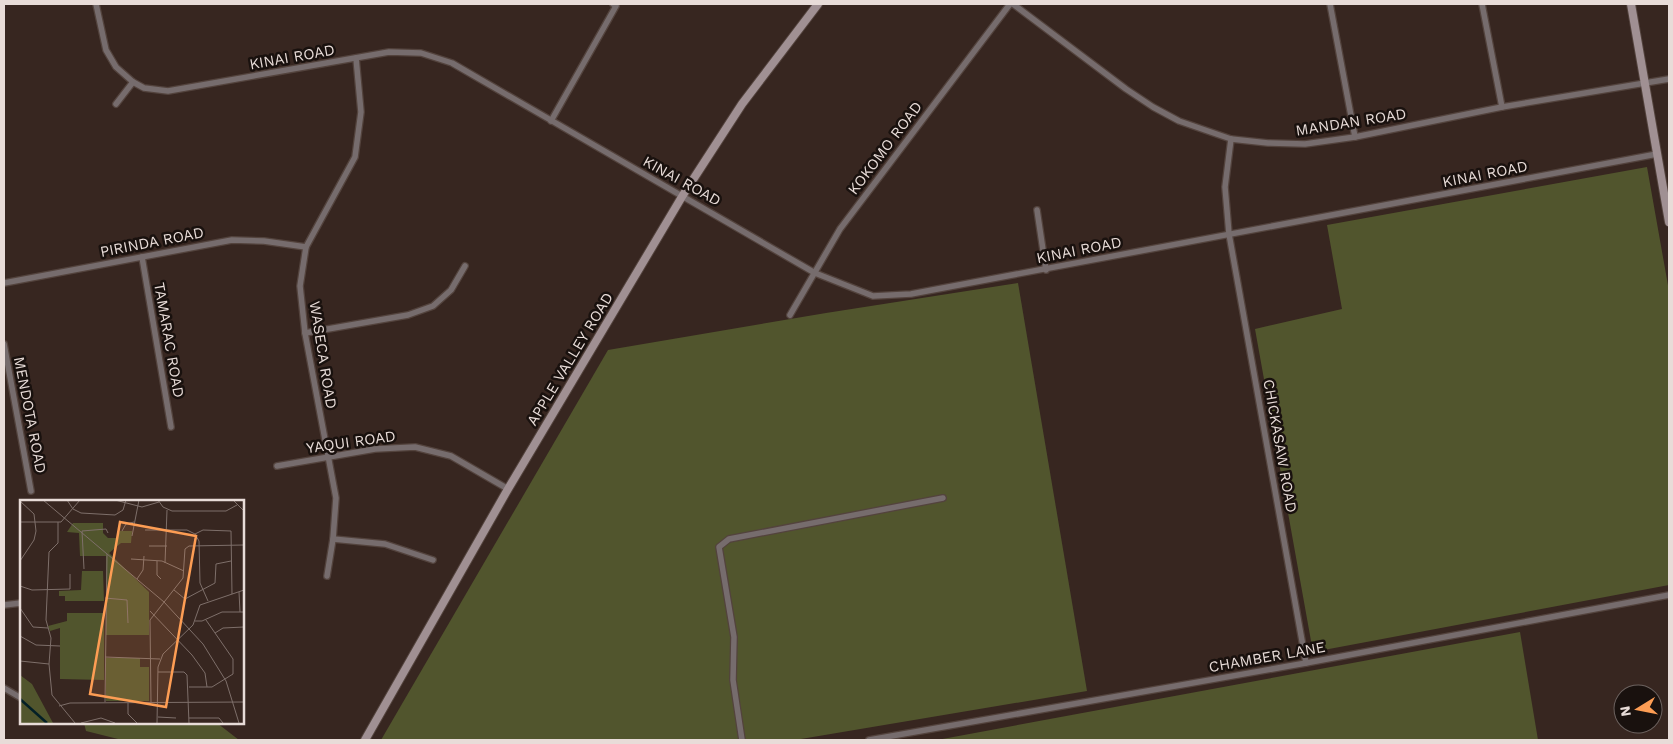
<svg xmlns="http://www.w3.org/2000/svg" width="1673" height="744" viewBox="0 0 1673 744" font-family="'Work Sans',sans-serif">
	<style>
		.green { fill: #51552d }
		.lines { fill: none; stroke-linecap: round; stroke-linejoin: round }
		.street-casing { stroke: #53433d; stroke-width: 8 }
		.secondary-casing { stroke: #53433d; stroke-width: 10 }
		.street { stroke: #766c6d; stroke-width: 5.5 }
		.secondary { stroke: #a09093; stroke-width: 8 }
		.labels { text-anchor: middle; dominant-baseline: central; stroke-width: 5; stroke-linejoin: round; paint-order: stroke }
		.street-label { font-size: 15px; fill: #e8dcd8; stroke: #19110e }
		.inset-river { fill: none; stroke: #031f26; stroke-width: 2.5 }
		.inset-road { fill: none; stroke: #7e6f6a; stroke-width: 1 }
		.view { fill: #fd9d54; fill-opacity: 0.15; stroke: #fd9d54; stroke-width: 2.5 }
		.inset-edge { fill: none; stroke: #e8dcd8; stroke-width: 2.5 }
	</style>
	<rect width="100%" height="100%" fill="#372620"/>
	<!-- green -->
	<g class="green">
		<polygon points="1647,167 1669,291 1669,585 1313,652 1255,329 1342,309 1327,225"/>
		<polygon points="1018,283 1087,691 795,740 381,740 608,350 826,313"/>
		<polygon points="1520,632 1538,740 937,740"/>
		<polygon points="84,723 217,723 239,740 122,740 86,731"/>
	</g>
	<g class="lines">
		<!-- street casing -->
		<g class="street-casing">
			<g id="street">
				<polyline points="96,4 106,50 116,67 133,82 144,88 168,91 389,52 421,53 452,63 815,273 873,296 911,294 1657,154"/>
				<polyline points="1013,4 1126,89 1153,107 1179,121 1231,139 1268,143 1305,144 1355,137 1502,107 1669,79"/>
				<polyline points="1330,4 1355,137"/>
				<polyline points="1482,4 1502,107"/>
				<polyline points="116,104 133,82"/>
				<polyline points="551,121 616,6 613,4"/>
				<polyline points="1231,139 1225,187 1229,234 1306,663"/>
				<polyline points="1037,210 1046,270"/>
				<polyline points="142,257 171,427"/>
				<polyline points="4,283 232,240 264,241 306,247"/>
				<polyline points="790,315 840,229 1010,4"/>
				<polyline points="305,333 408,315 433,306 451,290 465,266"/>
				<polyline points="4,344 31,491"/>
				<polyline points="277,466 375,449 415,447 451,456 508,489"/>
				<polyline points="333,539 385,544 433,560"/>
				<polyline points="327,576 333,539 336,498 305,333 300,286 306,247 355,157 361,112 356,58"/>
				<polyline points="4,605 21,603"/>
				<polyline points="4,688 21,698"/>
				<polyline points="742,740 733,680 734,637 719,547 729,539 943,498"/>
				<polyline points="869,740 1306,663 1669,595"/>
			</g>
		</g>
		<!-- secondary casing -->
		<g class="secondary-casing">
			<g id="secondary">
				<polyline points="1631,4 1669,222"/>
				<polyline points="365,740 508,489 683,195 742,104 818,4"/>
			</g>
		</g>
		<!-- street -->
		<use href="#street" class="street"/>
		<!-- secondary -->
		<use href="#secondary" class="secondary"/>
	</g>
	<g class="labels">
		<!-- street labels -->
		<g class="street-label">
			<text transform="translate(292 57) rotate(-10)">KINAI ROAD</text>
			<text transform="translate(1351 122) rotate(-9)">MANDAN ROAD</text>
			<text transform="translate(885 148) rotate(-53)">KOKOMO ROAD</text>
			<text transform="translate(1485 174) rotate(-11)">KINAI ROAD</text>
			<text transform="translate(682 181) rotate(29)">KINAI ROAD</text>
			<text transform="translate(152 242) rotate(-11)">PIRINDA ROAD</text>
			<text transform="translate(1079 250) rotate(-11)">KINAI ROAD</text>
			<text transform="translate(169 340) rotate(80)">TAMARAC ROAD</text>
			<text transform="translate(323 355) rotate(81)">WASECA ROAD</text>
			<text transform="translate(570 359) rotate(-59)">APPLE VALLEY ROAD</text>
			<text transform="translate(30 415) rotate(79)">MENDOTA ROAD</text>
			<text transform="translate(351 442) rotate(-8)">YAQUI ROAD</text>
			<text transform="translate(1280 446) rotate(80)">CHICKASAW ROAD</text>
			<text transform="translate(1267 657) rotate(-10)">CHAMBER LANE</text>
		</g>
	</g>
	<!-- overview -->
	<g transform="translate(20 500)">
		<rect width="224" height="224" fill="#372620"/>
		<path d="M53,23H83V33L88,38H97L100,31H112L111,43H101L89,53L129,92V135H86V56H60L59,33L47,32ZM62,71H83L84,101H45V96H39V91L61,90ZM47,113H84V180L40,179V128L30,131L28,126L47,121ZM86,158H120V167H129V201H86ZM0,175L12,184L33,223H0Z" fill="#51552d"/>
		<path class="inset-river" d="M0,199L27,223"/>
		<path class="inset-road" d="M23,0L144,102L183,144L206,181L219,223M47,0L53,9L61,13L95,15L103,10L106,0M95,0L122,7L139,2M138,0L143,7L152,11H206L217,5M213,0L224,11M0,1L14,14L16,31L14,40L0,61M0,22H41L60,0M125,30H167L175,34M102,31L106,24L114,22M175,34L183,30L211,31L212,94M175,34L179,41L180,83L188,101M112,36L119,0M129,46H147M111,59L142,61L164,71M137,61V75L141,79M145,63L147,10M64,69L62,31L86,29L88,33M117,79L123,70L124,56M0,86L12,90L50,89V74M154,90L165,99L195,83L196,64L211,61M219,92L220,112M85,98L107,100L108,123M0,108L13,127L28,128M130,111L172,155L185,173L187,187M175,121H182L202,112H224M195,133L203,128L224,127M0,136L16,145L40,146M85,157L140,159M0,161L29,164L32,195L55,223M29,164L31,138L26,120L29,52L38,43V22M138,172H164L167,175L169,223M169,187H192L213,174V159L186,120M85,202L87,54M108,203V214L117,223M131,203L130,120L163,78L165,49L169,46L224,45M39,206L50,203L224,202M138,217L156,218M169,218H199L203,223M61,223L81,218L95,223M137,223L138,167L143,154L173,125L180,105L224,90"/>
		<path class="view" d="M100,22L176,36L146,207L70,194Z"/>
		<rect width="224" height="224" class="inset-edge"/>
	</g>
	<!-- border -->
	<rect width="1673" height="744" fill="none" stroke="#e8dcd8" stroke-width="10"/>
	<!-- north arrow -->
	<g transform="translate(1638 709) rotate(260)"><circle r="24" fill="#19110e" stroke="#6c625f"/>
	<path d="M0-4L9 19L0 12L-9 19Z" fill="#fd9d54"/>
	<text y="-8" font-size="14" font-weight="bold" text-anchor="middle" fill="#e8dcd8">N</text>
	</g>
</svg>
